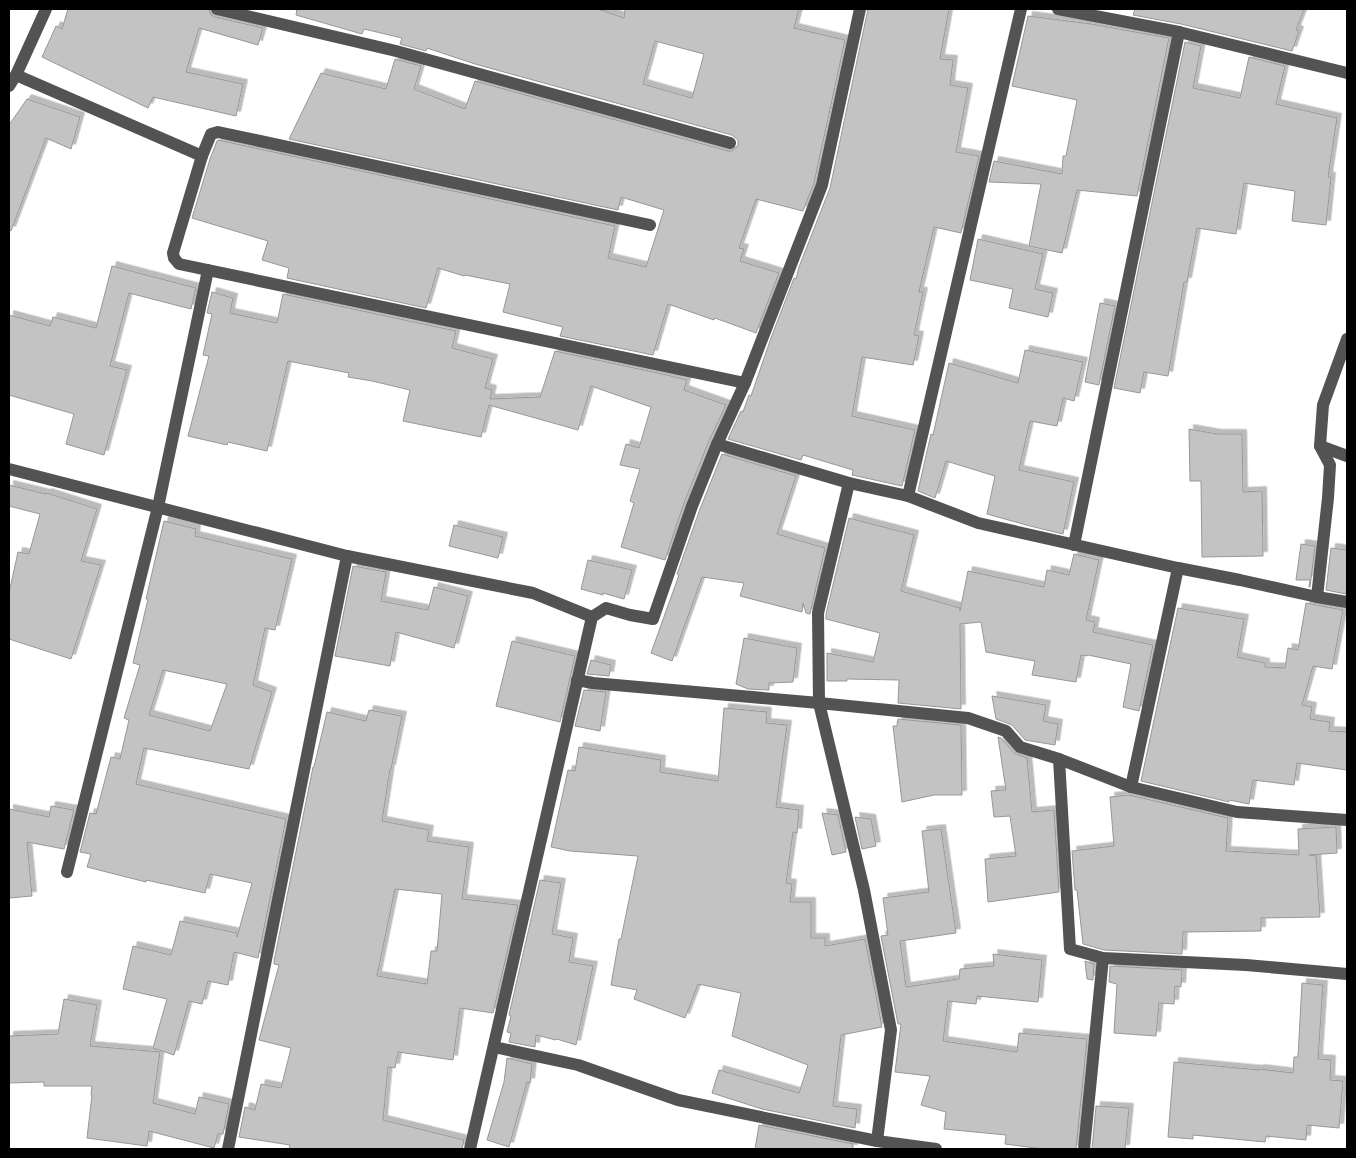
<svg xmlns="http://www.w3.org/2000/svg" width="1356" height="1158" viewBox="0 0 1356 1158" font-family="'PT Sans Narrow',sans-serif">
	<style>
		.building { fill: #c3c3c3; stroke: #979797; fill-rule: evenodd; filter: url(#shadow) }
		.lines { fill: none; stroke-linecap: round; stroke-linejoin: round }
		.minor { stroke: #535353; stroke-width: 12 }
	</style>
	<defs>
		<filter id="shadow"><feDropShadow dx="4.5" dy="-4.5" stdDeviation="0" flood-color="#0004"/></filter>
	</defs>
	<rect width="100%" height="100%" fill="#fff"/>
	<!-- building -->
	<g class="building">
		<polygon points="68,9 209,9 211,15 215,17 263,28 258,45 199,28 186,72 243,84 236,116 153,97 148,108 42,57 56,26 62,29"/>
		<path d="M297,9H598L624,18L625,9H799L794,28L845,40L814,183L803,211L756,199L739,248L744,249L740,261L779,273L756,333L715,318L714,320L668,304L653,355L560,336L563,327L503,312L510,284L465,275L464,276L438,268L426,308L287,278L289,268L262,260L268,241L192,218L210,159L217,141L218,140L615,226L608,258L646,267L664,210L621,197L618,210L289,139L321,73L386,89L395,59L421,66L414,89L465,109L475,81L728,151H732L738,146V140L732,135L475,64L427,48L426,51L400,44L402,38L364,29L362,34L296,15ZM655,41L704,54L692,98L643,84Z"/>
		<polygon points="868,9 949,9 940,59 953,60 950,85 968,88 956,152 979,156 961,233 934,227 919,292 923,292 914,335 919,336 913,365 862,357 852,416 915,430 902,486 852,475 853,470 803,455 801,460 728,439 741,411 743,412 749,395 751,396 771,338 794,278 796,279 799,267 830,188"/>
		<polygon points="1135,9 1304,9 1296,30 1299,31 1292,51 1181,24 1133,15"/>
		<polygon points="1028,16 1091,24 1169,38 1137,196 1077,190 1062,253 1029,246 1041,184 989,182 994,161 1062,174 1063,156 1066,156 1077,100 1012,86"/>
		<polygon points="1185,42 1201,46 1193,88 1240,98 1249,57 1285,66 1276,104 1337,118 1328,177 1331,177 1326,225 1292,221 1295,191 1244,183 1236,234 1197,228 1187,282 1184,282 1168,376 1144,372 1140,393 1114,388"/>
		<polygon points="27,99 80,117 71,149 46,138 11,231 9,230 9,125"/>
		<polygon points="978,239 1043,254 1035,289 1053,293 1048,317 1009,308 1013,289 970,280"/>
		<polygon points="112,266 196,288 191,309 129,293 110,366 127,370 104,455 66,444 74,414 9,395 9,315 50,326 53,317 96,328"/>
		<polygon points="212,292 233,298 230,313 277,323 283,294 456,331 452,348 493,359 485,388 492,390 490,399 540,397 555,351 667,375 687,380 684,390 726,405 709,441 684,503 665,560 621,547 634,503 630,501 640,469 620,465 626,444 639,448 651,407 591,386 578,430 489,405 481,437 403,421 410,390 372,381 348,377 349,373 288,361 267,451 228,442 227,445 188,436 209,356 203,355 212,314 207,313"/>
		<polygon points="1100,303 1115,306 1099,385 1085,382"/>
		<polygon points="1025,350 1083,362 1074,401 1063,398 1057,426 1030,421 1019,470 1074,482 1063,534 1030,526 987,514 995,476 946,461 935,498 918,491 931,434 933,435 949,363 1018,383"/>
		<polygon points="1189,429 1217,434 1242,434 1243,492 1262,491 1263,556 1202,557 1201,481 1190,481"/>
		<polygon points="722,454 796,476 777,534 825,548 810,614 806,613 803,603 802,612 740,596 744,583 702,577 672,661 651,653 679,575 677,574 700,509"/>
		<polygon points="9,485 46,494 47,493 97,509 81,561 101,565 71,659 9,639 9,593 18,552 29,554 40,514 9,506"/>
		<polygon points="849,518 914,535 901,591 960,608 960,611 968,571 1044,587 1047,570 1069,575 1074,554 1099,560 1086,620 1095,622 1093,632 1153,645 1139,711 1123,707 1131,664 1088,655 1087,656 1081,655 1076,682 1032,675 1035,661 986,652 981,622 960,624 961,709 898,703 899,680 847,679 847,681 827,681 827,653 873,662 880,633 826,619 826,614"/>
		<path d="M164,521L196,529L195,536L292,559L275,630L265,628L253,685L272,692L249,769L144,748L136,784L286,819L258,958L234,952L228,985L208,981L202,1004L189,1001L174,1055L153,1048L167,999L123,989L133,946L171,955L180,921L237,933V937L252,883L210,874L205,893L146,880V882L87,867L91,854L80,852L90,813L96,814L111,757L120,759L129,720L124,718L140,665L133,663L148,599H146ZM163,670L227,684L210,731L149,715Z"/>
		<polygon points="454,525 503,537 498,558 449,546"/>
		<polygon points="1301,544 1315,546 1310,587 1309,587 1310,580 1296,580"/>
		<polygon points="1331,548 1347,550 1347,583 1346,594 1326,590"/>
		<polygon points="588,560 632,570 624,599 603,593 603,595 581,589"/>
		<polygon points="353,566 386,572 381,601 428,610 434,587 468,596 454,648 396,632 390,666 335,656"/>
		<polygon points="1306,603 1343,610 1332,669 1313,666 1302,705 1312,707 1310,719 1330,722 1329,731 1347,732 1347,770 1297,763 1294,785 1253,780 1249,804 1229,800 1229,802 1141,781 1178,608 1244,619 1237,657 1265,663 1265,667 1285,668 1288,648 1298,650"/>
		<polygon points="744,638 797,648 793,682 769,683 769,690 748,689 736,684"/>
		<polygon points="512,641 575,656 560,722 496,706"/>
		<polygon points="591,660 611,665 609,676 587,674"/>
		<polygon points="584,690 606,692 600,731 575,726"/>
		<polygon points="992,696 1046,705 1043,721 1058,724 1055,745 1025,740 1012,725 996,719"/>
		<polygon points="724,708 767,712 766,723 787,725 776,807 799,810 797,833 793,832 786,883 792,884 790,902 811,902 811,938 825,938 825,946 865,939 882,1027 841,1035 833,1106 857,1109 855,1128 762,1109 712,1093 719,1070 799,1093 808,1065 732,1036 741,993 698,984 685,1018 634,999 637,990 611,985 619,939 621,939 638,856 570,851 551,847 568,770 575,771 579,747 661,760 660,772 718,781"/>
		<path d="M369,710L402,716L391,769H390L382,821L429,830L427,841L469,847L462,899L518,905L493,1013L460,1008L453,1060L398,1052L395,1068L388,1067L383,1120L464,1140L462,1149H289L290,1145L239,1137L245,1107L255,1110L261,1084L281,1088L291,1048L259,1040L279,965L274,964V961L313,767H314L327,712L366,721ZM395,889L442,894L437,951H431L427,984L377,976Z"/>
		<polygon points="898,719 961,725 962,795 934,795 902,802 893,726 897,726"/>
		<polygon points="998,737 1001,738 1014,753 1027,758 1032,812 1054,810 1059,892 988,902 985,859 1016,856 1010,816 994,817 991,791 1006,790"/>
		<polygon points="1129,795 1228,818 1226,851 1299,855 1298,829 1336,827 1337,853 1309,855 1316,856 1320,917 1261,918 1261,931 1183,932 1182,954 1104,950 1083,944 1077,890 1075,890 1072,851 1114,846 1110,797"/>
		<polygon points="51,806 74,810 64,849 27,842 32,896 9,898 9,809 49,817"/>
		<polygon points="822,813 838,815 846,852 832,855"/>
		<polygon points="855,817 871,819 876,846 862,849"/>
		<polygon points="941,829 956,933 900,941 906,987 959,979 960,969 994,966 993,954 1042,960 1038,1002 977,996 976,1004 948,1001 943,1041 1017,1052 1019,1033 1087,1039 1076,1149 1043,1149 1005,1144 1006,1135 944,1129 946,1112 921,1105 930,1076 895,1072 901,1024 898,1024 881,936 888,935 883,898 929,892 922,831"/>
		<polygon points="540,880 561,883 552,934 573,938 569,962 593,966 576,1045 557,1039 556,1040 536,1035 535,1047 509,1042 511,1033 507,1032 511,1016 509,1015"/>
		<polygon points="1085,961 1094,964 1093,980 1087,979"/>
		<polygon points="1110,966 1182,970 1181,987 1175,986 1174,1004 1159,1003 1156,1036 1114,1033 1117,984 1109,982"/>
		<polygon points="1302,983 1323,985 1318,1059 1331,1060 1330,1080 1343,1081 1339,1128 1307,1125 1306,1140 1266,1136 1265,1142 1193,1135 1193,1139 1168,1137 1174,1062 1259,1070 1259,1069 1293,1073 1294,1057 1298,1057"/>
		<polygon points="64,999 97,1005 90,1046 160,1052 153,1103 195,1114 199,1097 229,1104 223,1134 218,1134 214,1148 149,1131 147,1146 87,1138 92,1095 91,1095 92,1086 44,1086 44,1082 9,1083 9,1036 58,1034"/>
		<polygon points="507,1058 532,1064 530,1083 527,1082 509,1147 487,1140 504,1082"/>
		<polygon points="1096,1106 1129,1108 1125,1149 1092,1149"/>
		<polygon points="759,1125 853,1144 853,1149 755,1149"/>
	</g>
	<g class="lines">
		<!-- minor -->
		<g class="minor">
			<polyline points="217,9 396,51 730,143"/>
			<polyline points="1058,9 1179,32 1347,73"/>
			<polyline points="16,75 202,156"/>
			<polyline points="9,86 16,75 46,9"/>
			<polyline points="650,225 218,132 211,134 202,156 173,253 174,258 179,264 745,383"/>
			<polyline points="717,444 849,483 908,496 978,523 1178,568 1240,580 1317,597 1347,602"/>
			<polyline points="1320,446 1347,456"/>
			<polyline points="9,469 347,556 533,593 592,617 470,1149"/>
			<polyline points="849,483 818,613 819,703 864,890 891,1030 877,1141"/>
			<polyline points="908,496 1021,9"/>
			<polyline points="1074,545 1179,32"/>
			<polyline points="1317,597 1328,498 1330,465 1320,446 1323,405 1347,339"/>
			<polyline points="592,617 606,608 630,615 653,619 692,506 717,444 745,383 822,185 860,9"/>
			<polyline points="577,680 593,683 819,703 968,718 1006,731 1020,747 1059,759 1131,787 1237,812 1347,820"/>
			<polyline points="1059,759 1070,949 1103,958 1246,965 1347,974"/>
			<polyline points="1131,787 1178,568"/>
			<polyline points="67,872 158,507 208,270"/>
			<polyline points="494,1047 578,1065 678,1100 877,1141 936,1149"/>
			<polyline points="228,1149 347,556"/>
			<polyline points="1084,1149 1103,958"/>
		</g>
	</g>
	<!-- border -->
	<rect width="1356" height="1158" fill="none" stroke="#000000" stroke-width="20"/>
</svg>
